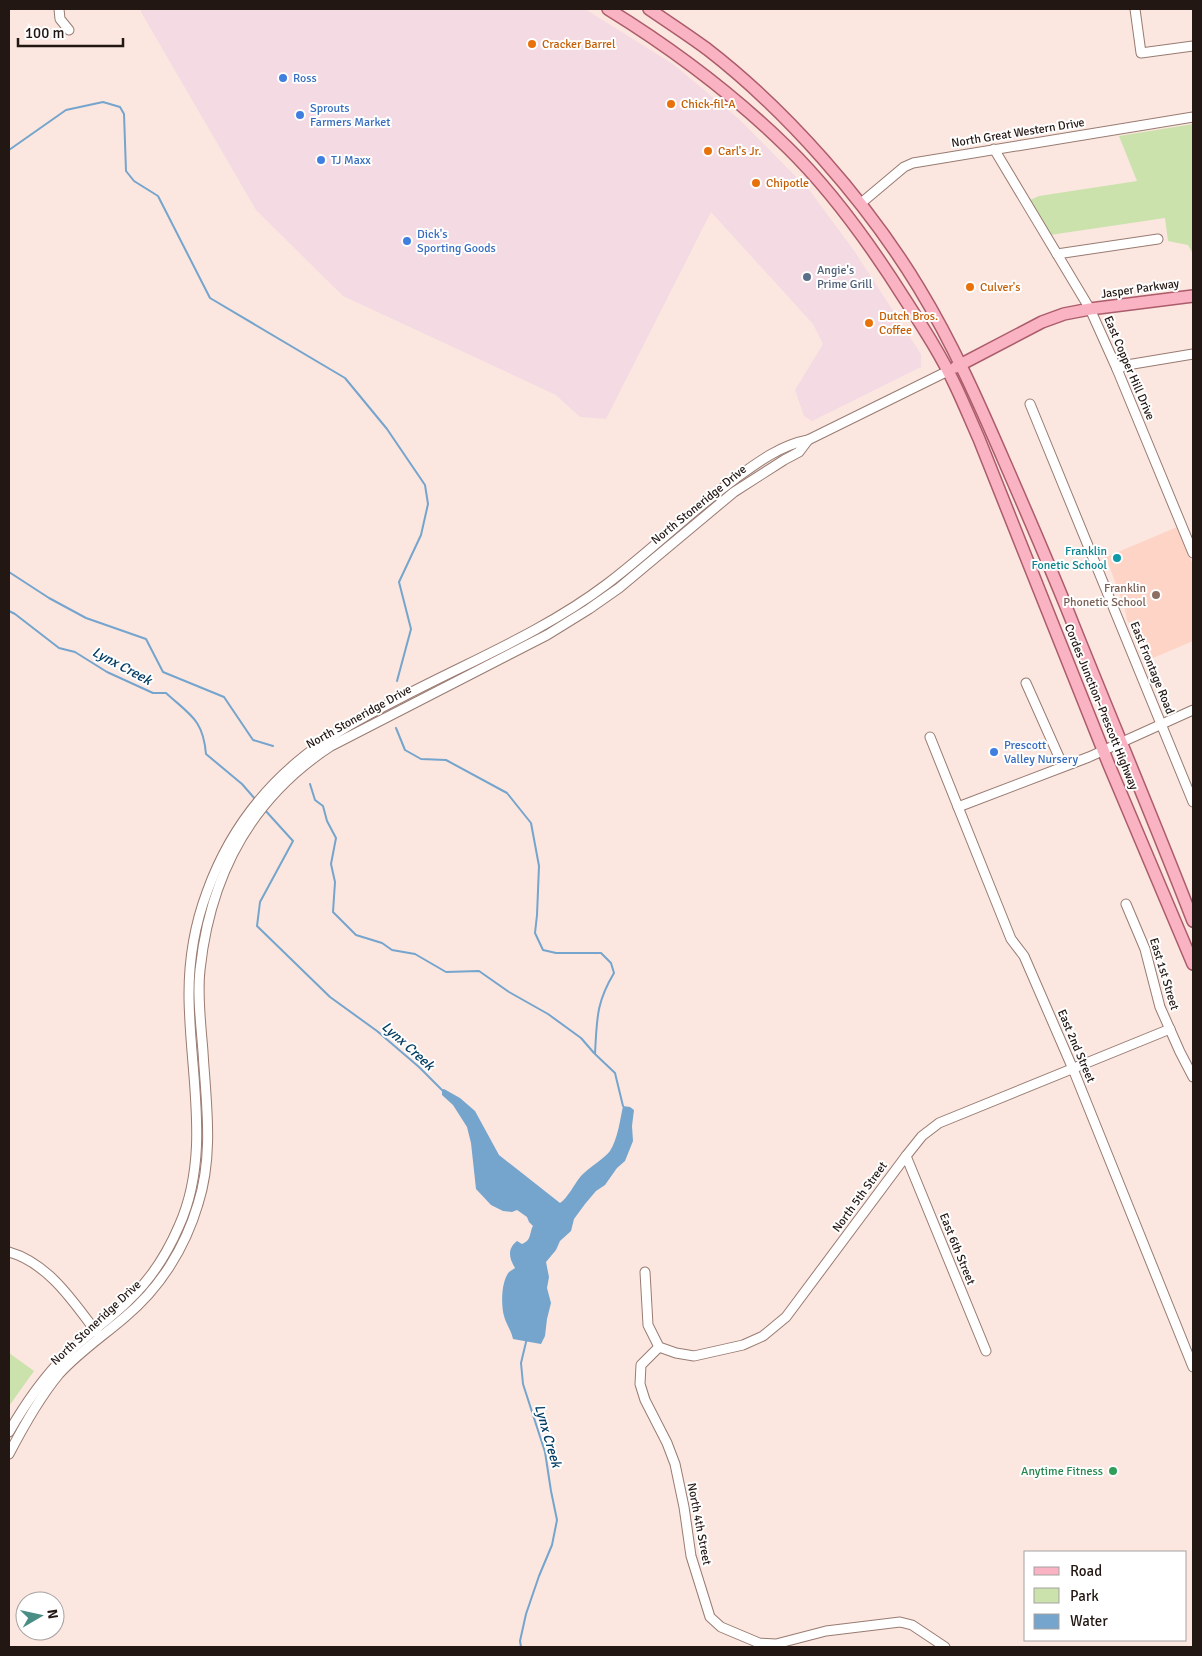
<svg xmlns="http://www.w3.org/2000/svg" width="1202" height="1656" viewBox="0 0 1202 1656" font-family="Signika,sans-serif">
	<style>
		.commercial { fill: #f3dae3 }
		.built { fill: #fed4c6 }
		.green { fill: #cbe2ac }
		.water { fill: #75a4cd }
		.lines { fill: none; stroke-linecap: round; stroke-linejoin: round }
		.stream { stroke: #75a4cd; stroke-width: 2 }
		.minor-casing { stroke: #997b71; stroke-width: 11 }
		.major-casing { stroke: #ac5c6b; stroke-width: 14 }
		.minor { stroke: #fff; stroke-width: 9 }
		.major { stroke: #f9b3c2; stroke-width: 11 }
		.food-dot { fill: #e8710a; stroke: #fff; stroke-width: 2 }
		.shop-dot { fill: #3f7fe0; stroke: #fff; stroke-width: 2 }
		.service-dot { fill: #5c6f8a; stroke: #fff; stroke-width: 2 }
		.culture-dot { fill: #0f9aa8; stroke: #fff; stroke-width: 2 }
		.education-dot { fill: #8d6e63; stroke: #fff; stroke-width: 2 }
		.leisure-dot { fill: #2e9e5b; stroke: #fff; stroke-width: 2 }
		.labels { text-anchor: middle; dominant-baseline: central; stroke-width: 4; stroke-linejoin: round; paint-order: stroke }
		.food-label { font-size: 12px; fill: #c56008; stroke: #fff; text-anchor: start }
		.shop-label { font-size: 12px; fill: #366cbe; stroke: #fff; text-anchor: start }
		.street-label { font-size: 12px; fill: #231713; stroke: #fff }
		.service-label { font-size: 12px; fill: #4e5e75; stroke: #fff; text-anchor: start }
		.culture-label { font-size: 12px; fill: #0d838f; stroke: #fff; text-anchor: end }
		.education-label { font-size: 12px; fill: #785e54; stroke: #fff; text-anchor: end }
		.leisure-label { font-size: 12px; fill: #27864d; stroke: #fff; text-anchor: end }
		.water-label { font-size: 14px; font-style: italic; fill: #043e65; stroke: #fff }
	</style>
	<rect width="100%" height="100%" fill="#fbe7e0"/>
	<!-- commercial -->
	<polygon class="commercial" points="141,9 585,9 673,64 739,119 810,191 855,252 921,354 921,367 812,421 804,416 795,390 823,344 813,324 711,212 606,419 580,417 556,395 343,296 256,210 141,12"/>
	<!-- built -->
	<polygon class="built" points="1177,527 1193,565 1193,641 1146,661 1132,627 1127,620 1125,609 1106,557"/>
	<!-- green -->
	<g class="green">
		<polygon points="1193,124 1193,254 1188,245 1168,241 1165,218 1050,235 1030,200 1039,196 1137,181 1119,136"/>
		<polygon points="9,1353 34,1371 9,1406"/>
	</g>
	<!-- water -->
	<path class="water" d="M444,1089L460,1098L475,1111L499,1155L560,1203C568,1198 574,1184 581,1176C588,1168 605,1158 610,1151C618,1138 620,1120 623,1106L630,1107L634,1110L632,1126L633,1141L625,1161L617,1168L605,1185L596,1191L585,1204L574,1219L571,1231L560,1241L556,1250L546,1262L549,1277L547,1288L551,1303L547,1319L545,1336L541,1344L513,1339C511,1330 506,1324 504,1316C501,1305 501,1282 509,1272C509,1272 515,1268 515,1268C509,1258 507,1249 517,1241L522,1244C532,1240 529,1233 533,1226L529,1222L527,1217L517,1210L512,1212L503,1211L491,1205L476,1189L471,1143L467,1127L453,1105L442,1095V1090Z"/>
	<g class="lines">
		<!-- stream -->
		<g class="stream">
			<polyline points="9,150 66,110 103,102 120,107 124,114 126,171 134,181 158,196 210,298 345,378 387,429 425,485 428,504 421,535 399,582 411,629 397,681"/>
			<polyline points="9,572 49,598 86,618 146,639 163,672 224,697 253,740 273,746"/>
			<path d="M9,611L15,614L59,648L75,652L107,672L153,693H166C190,715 203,719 206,754L242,784L256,800"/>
			<path d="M396,728L405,750L421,759L446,760L507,793L531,823L539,866L537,915L535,933L543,950L556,953H601L611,963L614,973C596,1003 597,1019 595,1054L615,1073L623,1106"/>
			<polyline points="310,784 315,800 323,806 327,821 336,838 331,864 335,882 333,912 356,935 382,943 392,950 415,954 446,972 479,971 509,992 548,1014 581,1038 594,1053"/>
			<polyline points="264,809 293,841 260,902 257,926 330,997 377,1031 419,1067 443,1091"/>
			<polyline points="521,1647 520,1641 526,1614 539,1576 552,1545 557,1520 551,1491 545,1452 523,1384 521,1363 527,1338"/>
		</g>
		<!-- minor casing -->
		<g class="minor-casing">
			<g id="minor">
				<polyline points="59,9 60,19 69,30"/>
				<polyline points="1135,9 1141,53 1193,46"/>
				<polyline points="994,149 1090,309 1117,369 1193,553"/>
				<polyline points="860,204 904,167 913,163 1193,117"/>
				<polyline points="1057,254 1158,239"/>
				<polyline points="1117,369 1127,365 1193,354"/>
				<polyline points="1030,404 1193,802"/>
				<polyline points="1026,683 1063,766"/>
				<polyline points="930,737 1011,939 1024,956 1073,1069 1193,1367"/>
				<polyline points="958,807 1089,757 1193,710"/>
				<polyline points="1126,904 1145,949 1160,1007 1180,1052 1193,1077"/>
				<polyline points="906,1156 986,1351"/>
				<path d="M9,1252C48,1263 73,1301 97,1333"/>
				<polyline points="645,1272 648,1325 659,1347 676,1353 694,1356 743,1345 763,1336 786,1317 906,1156 922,1136 939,1123 1170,1029"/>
				<polyline points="659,1347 641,1365 640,1384 645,1400 667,1443 675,1464 684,1507 691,1556 710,1617 721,1627 759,1643 776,1644 826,1631 900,1622 912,1625 945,1647"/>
				<path d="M9,1432C25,1404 43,1378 66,1355C86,1335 109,1320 129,1300C150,1280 167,1254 179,1226C212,1153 189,1071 189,994C189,960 195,924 207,892C225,842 256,797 296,763C328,735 365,716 402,697C471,661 545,631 607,584C652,550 691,511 736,478C758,462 781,445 808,440L948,371"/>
				<path d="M9,1454C23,1427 39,1398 59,1374C79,1352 103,1336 125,1317C160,1288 185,1248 198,1204C214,1154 206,1103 203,1052C201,1025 197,996 200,970C210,876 251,798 331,746L547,635L589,609L619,588L734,492L784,460L799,452L808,440"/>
			</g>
		</g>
		<!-- major casing -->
		<g class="major-casing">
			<g id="major">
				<path d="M608,9C673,49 734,95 788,148C834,193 872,247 906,301C924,329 942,357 956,387C964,404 971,421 979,439L1109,765L1193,964"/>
				<path d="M649,9C668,22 688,35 707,49C786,110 867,202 919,288C953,344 979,403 1005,463C1029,518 1053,573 1075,629C1114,726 1155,823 1193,921"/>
				<polyline points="956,367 1042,322 1064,314 1090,309 1193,296"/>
			</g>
		</g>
		<!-- minor -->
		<use href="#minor" class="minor"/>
		<!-- major -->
		<use href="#major" class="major"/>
	</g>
	<!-- markers -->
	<g class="food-dot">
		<circle cx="532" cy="44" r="5"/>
		<circle cx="671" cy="104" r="5"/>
		<circle cx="708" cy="151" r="5"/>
		<circle cx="756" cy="183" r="5"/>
		<circle cx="970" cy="287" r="5"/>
		<circle cx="869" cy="323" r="5"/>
	</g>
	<g class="shop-dot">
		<circle cx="283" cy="78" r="5"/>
		<circle cx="300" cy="115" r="5"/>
		<circle cx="321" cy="160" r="5"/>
		<circle cx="407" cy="241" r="5"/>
		<circle cx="994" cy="752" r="5"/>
	</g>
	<circle class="service-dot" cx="807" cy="277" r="5"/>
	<circle class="culture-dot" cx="1117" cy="558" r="5"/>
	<circle class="education-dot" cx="1156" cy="595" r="5"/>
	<circle class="leisure-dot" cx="1113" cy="1471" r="5"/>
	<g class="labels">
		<!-- food labels -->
		<g class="food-label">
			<text x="542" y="44">Cracker Barrel</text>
			<text x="681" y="104">Chick-fil-A</text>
			<text x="718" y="151">Carl's Jr.</text>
			<text x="766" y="183">Chipotle</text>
			<text x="980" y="287">Culver's</text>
			<text x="879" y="316">Dutch Bros.<tspan x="879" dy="14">Coffee</tspan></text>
		</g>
		<!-- shop labels -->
		<g class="shop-label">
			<text x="293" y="78">Ross</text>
			<text x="310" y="108">Sprouts<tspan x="310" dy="14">Farmers Market</tspan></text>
			<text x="331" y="160">TJ Maxx</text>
			<text x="417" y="234">Dick's<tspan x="417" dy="14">Sporting Goods</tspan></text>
			<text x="1004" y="745">Prescott<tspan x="1004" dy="14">Valley Nursery</tspan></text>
		</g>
		<!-- street labels -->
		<g class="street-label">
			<text transform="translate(1018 133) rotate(-9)">North Great Western Drive</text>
			<text transform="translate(1140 289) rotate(-8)">Jasper Parkway</text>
			<text transform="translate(1129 368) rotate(67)">East Copper Hill Drive</text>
			<text transform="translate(699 505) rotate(-39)">North Stoneridge Drive</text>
			<text transform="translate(1152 668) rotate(68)">East Frontage Road</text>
			<text transform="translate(1101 707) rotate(68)">Cordes Junction–Prescott Highway</text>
			<text transform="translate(359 717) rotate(-29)">North Stoneridge Drive</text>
			<text transform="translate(1164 974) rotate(73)">East 1st Street</text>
			<text transform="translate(1076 1046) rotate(67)">East 2nd Street</text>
			<text transform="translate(860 1197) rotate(-54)">North 5th Street</text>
			<text transform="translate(957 1249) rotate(68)">East 6th Street</text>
			<text transform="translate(96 1323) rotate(-43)">North Stoneridge Drive</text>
			<text transform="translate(699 1524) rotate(79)">North 4th Street</text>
		</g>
		<!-- service labels -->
		<g class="service-label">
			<text x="817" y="270">Angie's<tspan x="817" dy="14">Prime Grill</tspan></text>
		</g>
		<!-- culture labels -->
		<g class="culture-label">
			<text x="1107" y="551">Franklin<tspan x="1107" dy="14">Fonetic School</tspan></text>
		</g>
		<!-- education labels -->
		<g class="education-label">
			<text x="1146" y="588">Franklin<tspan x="1146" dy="14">Phonetic School</tspan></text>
		</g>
		<!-- leisure labels -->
		<g class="leisure-label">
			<text x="1103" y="1471">Anytime Fitness</text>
		</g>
		<!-- water labels -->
		<g class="water-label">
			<text transform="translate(122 666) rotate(28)">Lynx Creek</text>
			<text transform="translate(408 1046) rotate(42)">Lynx Creek</text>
			<text transform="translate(548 1436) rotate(74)">Lynx Creek</text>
		</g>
	</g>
	<!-- border -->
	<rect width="1202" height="1656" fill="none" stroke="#231713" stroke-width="20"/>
	<!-- legend -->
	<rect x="1024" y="1551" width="162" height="90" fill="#ffffff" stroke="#a7a2a1"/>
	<rect x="1034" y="1567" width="25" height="8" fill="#f9b3c2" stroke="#a7a2a1"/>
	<text x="1070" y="1576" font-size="15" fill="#231713">Road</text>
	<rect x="1034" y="1588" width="25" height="15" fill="#cbe2ac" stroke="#a7a2a1"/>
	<text x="1070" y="1601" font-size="15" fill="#231713">Park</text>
	<rect x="1034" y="1614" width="25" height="15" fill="#75a4cd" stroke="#a7a2a1"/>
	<text x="1070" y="1626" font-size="15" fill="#231713">Water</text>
	<!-- north arrow -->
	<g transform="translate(40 1616) rotate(81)"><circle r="24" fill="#ffffff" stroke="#a7a2a1"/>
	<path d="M0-4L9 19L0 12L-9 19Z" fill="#498e85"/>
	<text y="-8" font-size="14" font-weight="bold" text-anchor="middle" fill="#231713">N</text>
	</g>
	<!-- scale -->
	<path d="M18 38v8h105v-8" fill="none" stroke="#231713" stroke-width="2.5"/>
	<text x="25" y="38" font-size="15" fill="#231713" stroke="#ffffff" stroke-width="4" paint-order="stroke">100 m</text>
</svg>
